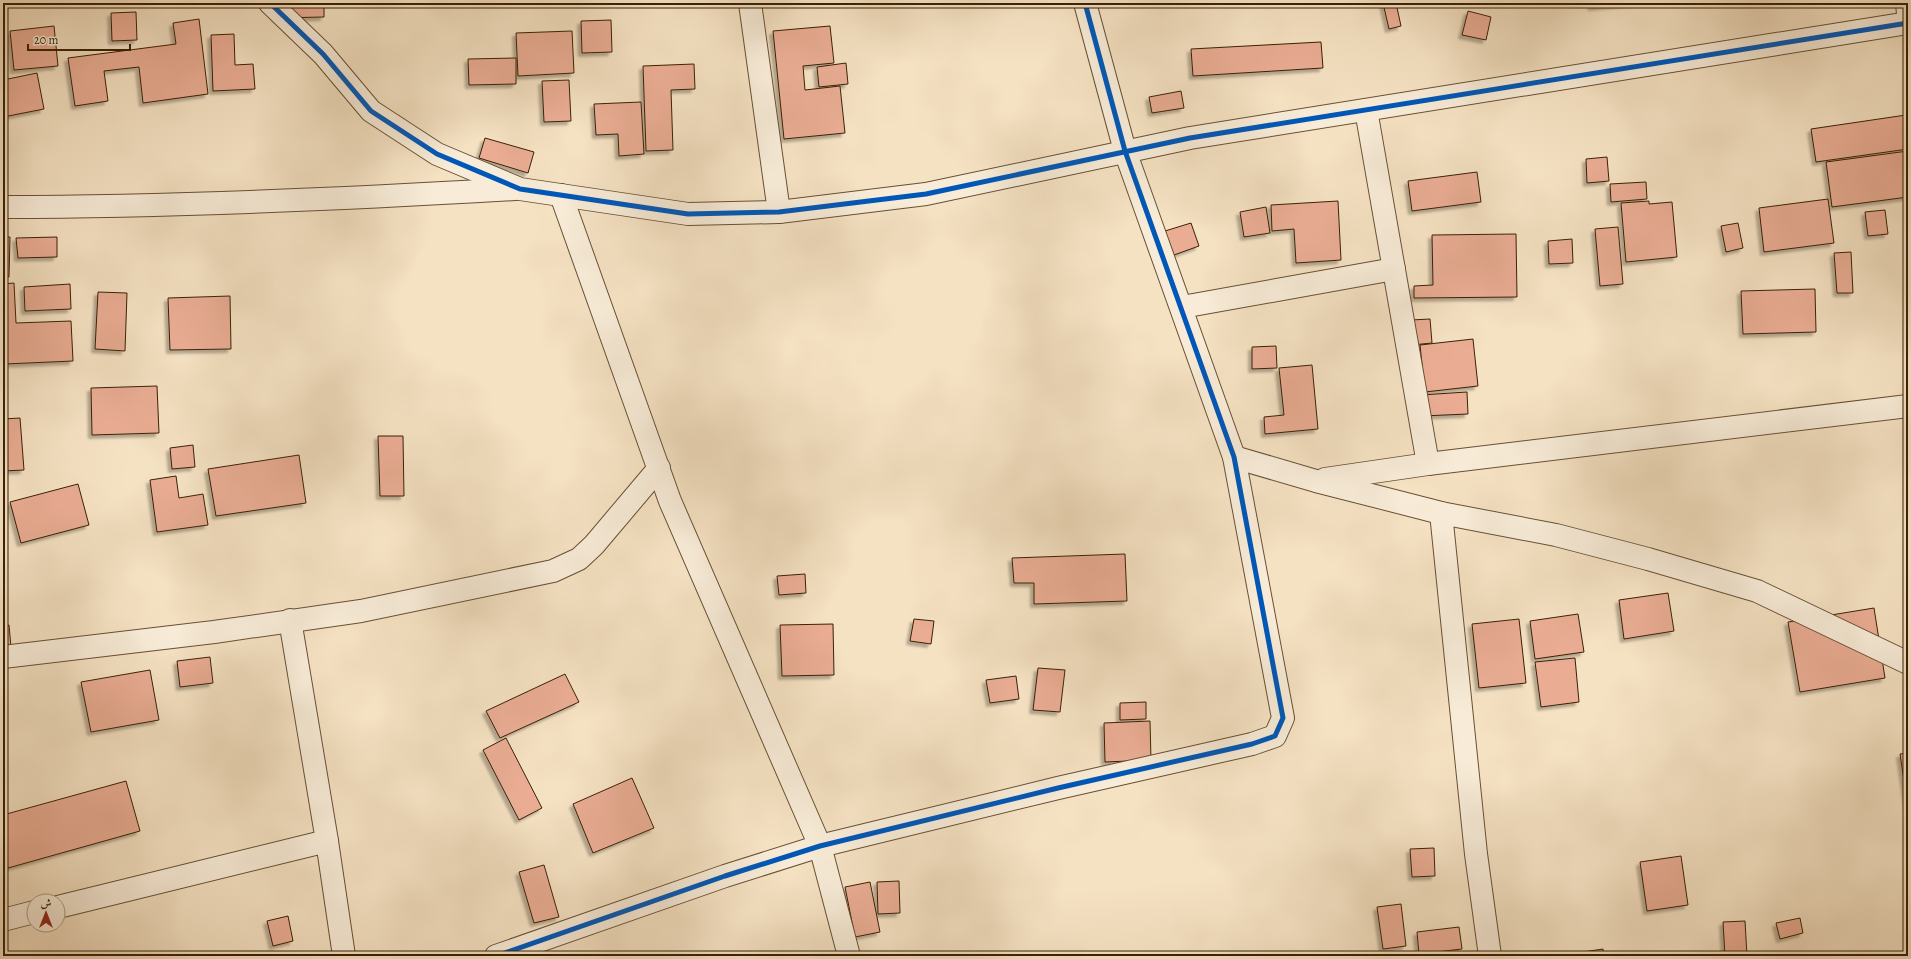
<svg xmlns="http://www.w3.org/2000/svg" width="1911" height="959" viewBox="0 0 1911 959" font-family="Alegreya,Amiri,serif">
	<style>
		.building { fill: #eaad94; stroke: #392004; filter: url(#shadow) }
		.lines { fill: none; stroke-linecap: round; stroke-linejoin: round }
		.street-casing { stroke: #685034; stroke-width: 24 }
		.street { stroke: #f8ecd8; stroke-width: 22 }
		.cycleway-casing { stroke: #f8ecd8; stroke-width: 8 }
		.cycleway { stroke: #0057b8; stroke-width: 5 }
	</style>
	<defs>
		<filter id="shadow"><feDropShadow dx="-3.5" dy="3.5" stdDeviation="1" flood-color="#0004"/></filter>
	</defs>
	<rect width="100%" height="100%" fill="#f5e2c3"/>
	<filter id="stains"><feTurbulence type="fractalNoise" baseFrequency=".005" numOctaves="4"/><feColorMatrix values="0 0 0 0 .2 0 0 0 0 .09 0 0 0 0 .02 0 0 0 .5 -.17"/></filter>
	<radialGradient id="worn" r=".72"><stop offset=".6" stop-color="#630" stop-opacity="0"/><stop offset="1" stop-color="#630" stop-opacity=".3"/></radialGradient>
	<!-- building -->
	<g class="building">
		<polygon points="276,3 324,3 324,17 276,18"/>
		<polygon points="1383,3 1396,3 1401,26 1389,29"/>
		<polygon points="1591,3 1636,3 1592,7"/>
		<polygon points="1468,11 1491,17 1486,40 1462,35"/>
		<polygon points="136,12 137,40 112,41 111,13"/>
		<polygon points="199,19 208,94 143,103 139,67 104,71 108,101 75,106 68,58 176,44 173,23"/>
		<polygon points="611,20 612,52 582,53 581,21"/>
		<polygon points="54,26 58,66 14,70 10,31"/>
		<polygon points="830,26 834,63 803,66 805,90 840,86 845,133 784,139 773,31"/>
		<polygon points="572,31 574,73 518,76 516,33"/>
		<polygon points="234,34 235,65 253,64 255,89 213,91 211,35"/>
		<polygon points="1321,42 1323,68 1193,76 1191,49"/>
		<polygon points="516,58 516,84 469,85 468,59"/>
		<polygon points="846,63 848,84 819,87 817,67"/>
		<polygon points="694,64 695,89 671,90 673,150 646,151 643,66"/>
		<polygon points="37,73 44,109 3,117 3,80"/>
		<polygon points="569,80 571,121 544,122 542,81"/>
		<polygon points="1181,91 1184,108 1152,113 1149,97"/>
		<polygon points="641,102 644,154 619,156 618,134 596,135 594,104"/>
		<polygon points="1906,115 1908,149 1816,162 1811,129"/>
		<polygon points="485,138 534,152 528,173 479,158"/>
		<polygon points="1908,151 1908,197 1832,207 1826,162"/>
		<polygon points="1607,157 1609,181 1587,183 1586,159"/>
		<polygon points="1477,172 1481,202 1412,211 1408,181"/>
		<polygon points="1646,182 1647,199 1611,202 1610,184"/>
		<polygon points="1828,199 1834,243 1764,252 1759,208"/>
		<polygon points="1338,201 1341,260 1296,263 1294,229 1272,231 1271,205"/>
		<polygon points="1649,201 1649,204 1672,202 1677,257 1626,262 1621,203"/>
		<polygon points="1266,207 1270,233 1244,237 1240,212"/>
		<polygon points="1885,210 1888,234 1868,236 1865,212"/>
		<polygon points="1191,223 1199,246 1174,255 1165,231"/>
		<polygon points="1738,223 1743,248 1726,252 1721,226"/>
		<polygon points="1618,227 1623,284 1600,286 1595,229"/>
		<polygon points="1516,234 1517,297 1414,298 1414,286 1433,285 1432,235"/>
		<polygon points="3,237 10,237 9,277 3,276"/>
		<polygon points="57,237 57,257 18,258 16,238"/>
		<polygon points="1572,239 1573,263 1549,264 1548,241"/>
		<polygon points="1851,252 1853,293 1837,293 1834,253"/>
		<polygon points="14,283 16,323 71,321 73,361 5,364 3,284"/>
		<polygon points="70,284 71,309 25,311 24,287"/>
		<polygon points="1815,289 1816,332 1743,334 1741,291"/>
		<polygon points="98,292 127,293 125,351 95,349"/>
		<polygon points="230,296 231,349 170,350 168,298"/>
		<polygon points="1430,319 1432,343 1412,345 1411,320"/>
		<polygon points="1473,339 1478,386 1425,392 1420,345"/>
		<polygon points="1276,346 1277,368 1252,369 1252,347"/>
		<polygon points="1312,365 1318,429 1265,434 1264,417 1284,415 1279,368"/>
		<polygon points="157,386 159,433 92,435 91,388"/>
		<polygon points="1467,392 1468,414 1422,416 1421,395"/>
		<polygon points="20,418 24,470 3,471 3,419"/>
		<polygon points="378,436 403,436 404,496 380,496"/>
		<polygon points="193,445 195,467 172,469 170,448"/>
		<polygon points="299,455 306,503 216,516 208,469"/>
		<polygon points="176,476 179,498 203,494 208,525 157,532 150,480"/>
		<polygon points="78,484 89,525 21,543 10,502"/>
		<polygon points="1125,554 1127,601 1034,604 1034,583 1014,583 1012,558"/>
		<polygon points="805,574 806,593 779,595 777,576"/>
		<polygon points="1668,593 1674,631 1624,639 1619,600"/>
		<polygon points="1874,608 1885,678 1800,692 1788,622"/>
		<polygon points="1578,614 1584,652 1535,659 1530,621"/>
		<polygon points="914,619 934,621 931,644 910,641"/>
		<polygon points="1519,619 1526,683 1479,688 1472,624"/>
		<polygon points="833,624 834,675 782,676 780,625"/>
		<polygon points="3,625 9,625 11,647 3,647"/>
		<polygon points="210,657 213,683 180,687 177,661"/>
		<polygon points="1575,658 1579,702 1541,707 1535,662"/>
		<polygon points="1038,668 1065,670 1060,712 1033,710"/>
		<polygon points="150,670 159,720 91,732 81,682"/>
		<polygon points="565,674 579,702 500,738 486,711"/>
		<polygon points="1016,676 1019,699 990,703 986,680"/>
		<polygon points="1146,702 1146,719 1120,720 1120,703"/>
		<polygon points="1150,721 1151,760 1105,762 1104,723"/>
		<polygon points="506,738 542,808 519,820 483,750"/>
		<polygon points="1908,753 1908,807 1900,754"/>
		<polygon points="632,778 654,828 593,853 573,804"/>
		<polygon points="126,781 140,831 8,868 3,851 3,815"/>
		<polygon points="1434,848 1435,876 1412,877 1410,849"/>
		<polygon points="1681,856 1688,905 1647,911 1640,862"/>
		<polygon points="544,865 559,917 534,923 519,872"/>
		<polygon points="899,881 900,913 878,914 877,882"/>
		<polygon points="870,882 880,932 855,937 845,887"/>
		<polygon points="1401,904 1406,946 1383,949 1377,907"/>
		<polygon points="288,916 293,941 273,946 267,921"/>
		<polygon points="1800,918 1803,933 1780,939 1776,923"/>
		<polygon points="1745,921 1747,956 1725,956 1723,922"/>
		<polygon points="1459,927 1462,949 1419,954 1417,932"/>
		<polygon points="1603,949 1604,956 1556,956"/>
	</g>
	<g class="lines">
		<!-- street casing -->
		<g class="street-casing">
			<g id="street">
				<polyline points="270,3 323,54 371,111 437,154 520,189 688,214 779,212 926,194 1190,138 1908,23"/>
				<polyline points="750,3 779,212"/>
				<polyline points="1907,3 1908,14"/>
				<polyline points="1366,110 1428,464"/>
				<polyline points="561,195 670,501 820,846 849,956"/>
				<path d="M3,207C174,207 345,199 515,189"/>
				<polyline points="1182,307 1394,269"/>
				<polyline points="1234,457 1316,481 1441,513 1556,535 1648,559 1757,591 1908,663"/>
				<polyline points="1325,479 1428,464 1908,406"/>
				<polyline points="1441,513 1476,854 1490,956"/>
				<polyline points="290,620 327,841 344,956"/>
				<polyline points="3,657 214,632 361,611 553,571 579,559 594,545 659,468"/>
				<polyline points="58,907 327,841"/>
				<polyline points="3,920 34,912"/>
				<polyline points="496,956 725,876 820,846 1058,788 1252,744 1275,736 1283,718 1234,457 1125,151 1085,3"/>
			</g>
		</g>
		<!-- street -->
		<use href="#street" class="street"/>
		<!-- cycleway casing -->
		<g class="cycleway-casing">
			<g id="cycleway">
				<polyline points="270,3 323,54 371,111 437,154 520,189 688,214 779,212 926,194 1190,138 1908,23"/>
				<polyline points="496,956 725,876 820,846 1058,788 1252,744 1275,736 1283,718 1234,457 1125,151 1085,3"/>
			</g>
		</g>
		<!-- cycleway -->
		<use href="#cycleway" class="cycleway"/>
	</g>
	<!-- margin -->
	<rect width="1911" height="959" fill="none" stroke="#f5e2c3" stroke-width="16"/>
	<rect x="4" y="4" width="1903" height="951" fill="none" stroke="#392004" stroke-width="2"/>
	<rect x="8" y="8" width="1895" height="943" fill="none" stroke="#392004"/>
	<!-- north arrow -->
	<g transform="translate(46 913)"><circle r="19" fill="#f8ecd8" stroke="#ac9a83"/>
	<path d="M0-3L7 15L0 10L-7 15Z" fill="#8f2418"/>
	<text y="-6" font-size="11" font-weight="bold" text-anchor="middle" fill="#392004">ش</text>
	</g>
	<!-- scale -->
	<path d="M28 44v6h102v-6" fill="none" stroke="#392004" stroke-width="2"/>
	<text x="34" y="44" font-size="12" fill="#392004" stroke="#f8ecd8" stroke-width="3" paint-order="stroke">20 m</text>
	<rect width="100%" height="100%" filter="url(#stains)"/>
	<rect width="100%" height="100%" fill="url(#worn)"/>
</svg>
